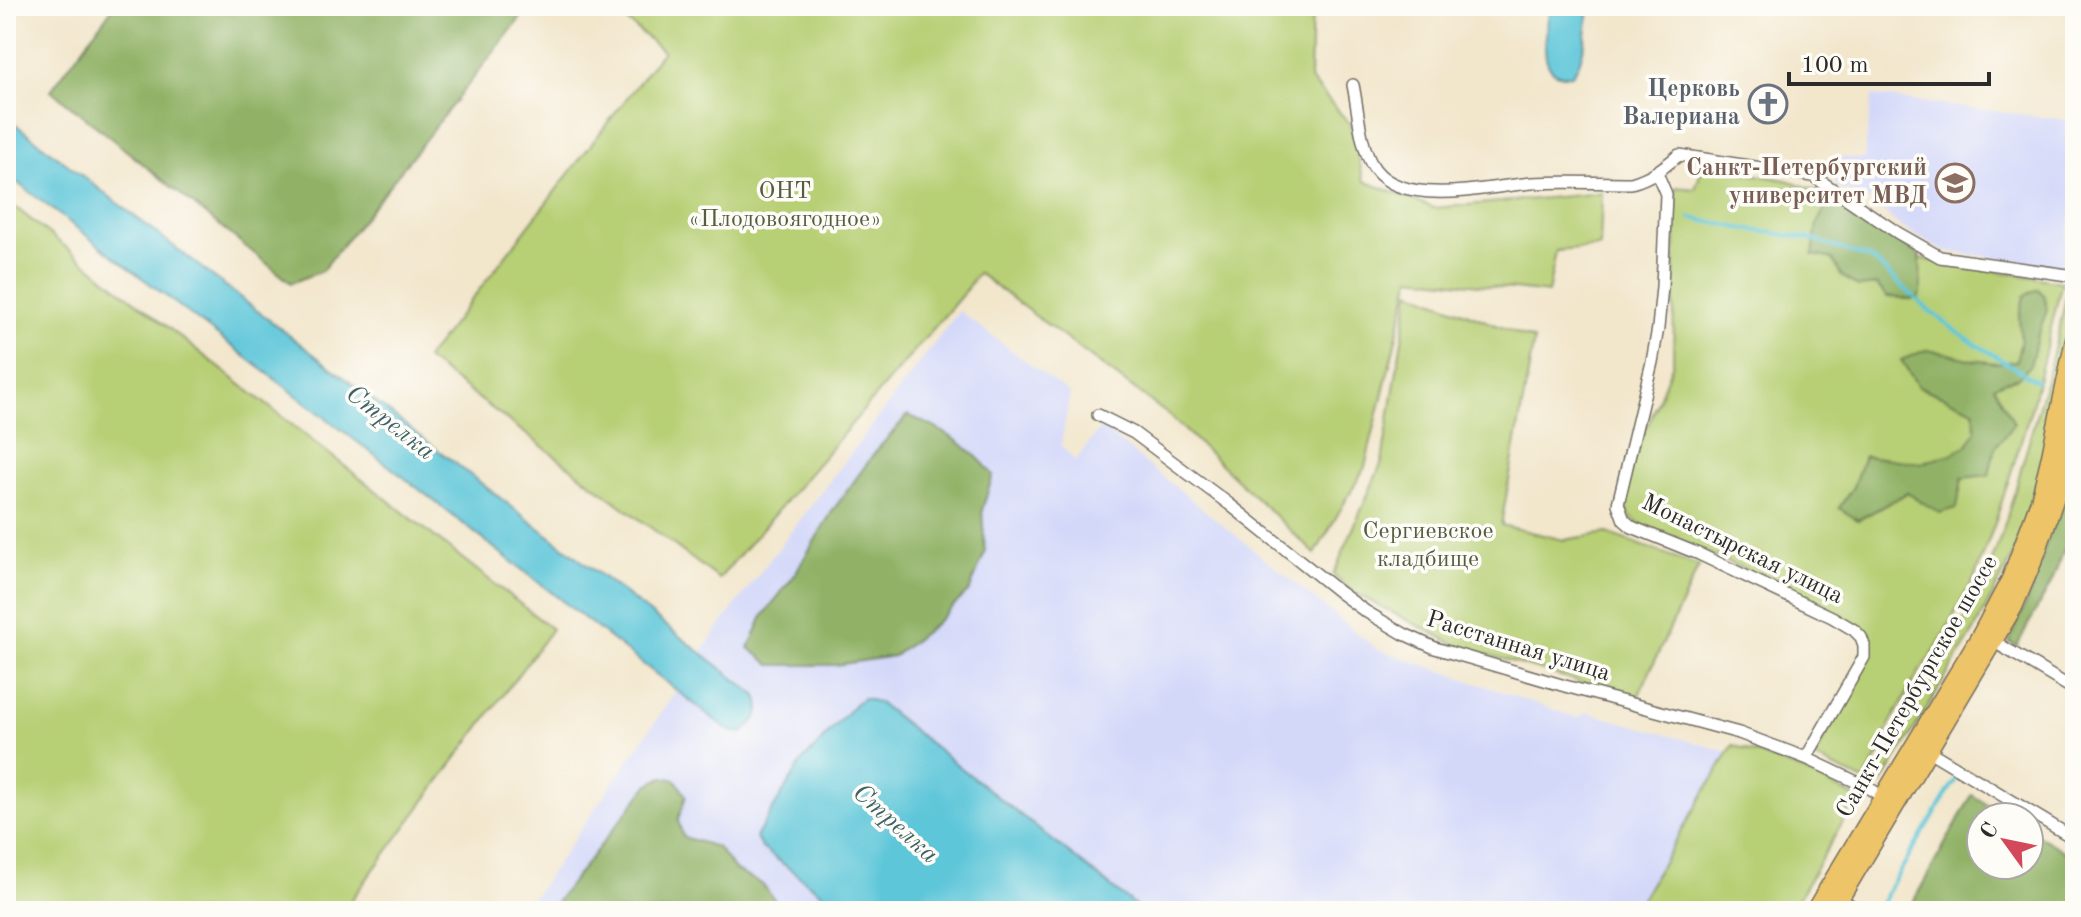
<svg xmlns="http://www.w3.org/2000/svg" width="2081" height="917" viewBox="0 0 2081 917" font-family="'Old Standard TT',serif">
	<style>
		.built { fill: #d3d8f9 }
		.green { fill: #b7cf74; stroke: #717d50; stroke-width: 2; fill-rule: evenodd }
		.forest { fill: #91b266; stroke: #5e6e48; stroke-width: 2 }
		.water { fill: #5dc6d9; stroke: #447882; stroke-width: 2 }
		.lines { fill: none; stroke-linecap: round; stroke-linejoin: round }
		.stream { stroke: #5dc6d9; stroke-width: 4 }
		.street-casing { stroke: #716c63; stroke-width: 14 }
		.primary-casing { stroke: #716c63; stroke-width: 21 }
		.street { stroke: #fff; stroke-width: 11 }
		.primary { stroke: #eec469; stroke-width: 18 }
		.labels { text-anchor: middle; dominant-baseline: central; stroke-width: 7; stroke-linejoin: round; paint-order: stroke }
		.worship-label { font-size: 24px; font-weight: bold; fill: #5b616d; stroke: #fdfcf7; text-anchor: end }
		.education-label { font-size: 24px; font-weight: bold; fill: #785e54; stroke: #fdfcf7; text-anchor: end }
		.park-label { font-size: 24px; fill: #555c41; stroke: #fdfcf7 }
		.street-label { font-size: 24px; fill: #2b2b2b; stroke: #fdfcf7 }
		.water-label { font-size: 26px; font-style: italic; fill: #3c6168; stroke: #fdfcf7 }
	</style>
	<rect width="100%" height="100%" fill="#fdfcf7"/>
	<filter id="ink" filterUnits="userSpaceOnUse"><feTurbulence type="fractalNoise" baseFrequency=".0125" numOctaves="2"/><feDisplacementMap in="SourceGraphic" scale="16" xChannelSelector="R" yChannelSelector="G"/><feConvolveMatrix kernelMatrix="1 2 1 2 8 2 1 2 1" color-interpolation-filters="sRGB"/></filter>
	<filter id="wash" filterUnits="userSpaceOnUse"><feTurbulence type="fractalNoise" baseFrequency=".006" numOctaves="4" result="noise"/><feDisplacementMap in="SourceGraphic" scale="32" xChannelSelector="R" yChannelSelector="G"/><feGaussianBlur stdDeviation="1.8" result="paint"/><feColorMatrix in="noise" values="0 0 0 0 0 0 0 0 0 0 0 0 0 0 0 0 0 1.4 0 .05"/><feComposite in="paint" operator="in"/></filter>
	<g filter="url(#wash)">
		<rect width="100%" height="100%" fill="#f2e6cb"/>
		<!-- built -->
		<g class="built">
			<polygon points="1872,96 2075,121 2075,195 2062,266 1943,251 1901,227 1866,197 1837,188 1834,177 1837,157 1864,159"/>
			<polygon points="959,311 1070,394 1061,445 1075,461 1101,427 1377,649 1578,718 1586,712 1729,752 1827,791 1755,911 524,911 646,735 718,628"/>
		</g>
		<!-- green -->
		<g class="green">
			<polygon points="609,6 1312,6 1310,79 1350,124 1364,181 1434,208 1602,193 1600,247 1556,251 1548,293 1411,277 1365,467 1315,554 1170,416 978,273 963,294 719,579 426,359 663,51"/>
			<path d="M1703,166L1786,180L1831,195L1837,251L1833,259L1841,275L1858,287L1877,285L1904,299H1919L1914,285L1912,257L2062,282L2032,406L1995,523L1974,579L1931,657L1921,669L1890,724L1879,755L1864,781L1814,758L1867,659L1868,649L1863,629L1747,570L1640,525L1629,516L1624,504L1636,441L1650,421L1673,363L1676,187L1695,189ZM1902,360H1972L1980,361L1963,404L1918,387ZM1864,456L1921,463L1940,458L1921,500L1907,493L1858,520L1839,508L1853,487Z"/>
			<polygon points="6,200 552,629 343,911 6,911"/>
			<path d="M2069,282L2075,283V309L2043,462L2012,558L1975,629L1881,784L1879,785L1873,783L1890,752L1893,738L1927,675L1935,669C1948,648 1961,627 1972,606C1999,553 2014,494 2030,437C2045,386 2059,335 2069,282Z"/>
			<polygon points="1410,291 1534,340 1501,525 1564,540 1607,533 1699,566 1637,699 1456,645 1354,593 1333,575 1382,462"/>
			<polygon points="1733,745 1801,770 1857,798 1791,911 1634,911"/>
		</g>
		<!-- forest -->
		<g class="forest">
			<polygon points="114,6 530,6 322,271 291,283 51,90"/>
			<polygon points="1840,199 1892,238 1920,255 1921,293 1917,299 1887,297 1877,285 1858,287 1841,275 1833,259 1813,255 1817,223 1828,203"/>
			<polygon points="2038,289 2044,295 2047,310 2037,337 2030,366 2018,377 1994,386 2014,423 1995,448 1989,475 1962,478 1957,508 1940,513 1907,493 1858,520 1839,508 1853,487 1864,456 1921,463 1952,454 1966,446 1976,431 1974,410 1918,386 1901,360 1926,350 1946,353 1972,360 1997,363 2016,361 2021,340 2019,318 2024,296"/>
			<path d="M908,415C943,430 970,445 993,475L982,510L985,553L969,591L934,625L894,656L836,665H771L749,648L763,616L793,577L833,510L877,450Z"/>
			<polygon points="2075,453 2075,522 2052,581 2017,646 2009,642 2031,591"/>
			<polygon points="663,777 676,780 686,796 678,820 683,837 717,847 736,871 762,884 783,911 549,911 649,784"/>
			<polygon points="1972,795 2008,817 1981,817 1981,865 2029,865 2029,830 2075,858 2075,911 1908,911"/>
		</g>
		<!-- water -->
		<g class="water">
			<path d="M1550,6H1589C1587,28 1586,56 1572,75C1533,79 1547,31 1550,6Z"/>
			<path d="M6,117L757,696C765,713 754,721 743,733L729,731L402,476L6,174Z"/>
			<polygon points="864,698 879,703 1142,911 845,911 761,847 756,837 801,763 856,703"/>
		</g>
		<g class="lines">
			<!-- stream -->
			<g class="stream">
				<polyline points="1691,218 1744,229 1807,238 1872,259 1931,312 1966,338 2036,381"/>
				<polyline points="2070,581 2075,574"/>
				<polyline points="1876,911 1957,777"/>
			</g>
		</g>
	</g>
	<g filter="url(#ink)">
		<g class="lines">
			<!-- street casing -->
			<g class="street-casing">
				<g id="street">
					<path d="M1353,85C1358,109 1360,143 1371,163C1396,211 1490,186 1532,183C1565,181 1598,183 1631,183C1650,178 1663,168 1679,155L1813,176L1898,233L1940,257L2075,276"/>
					<polyline points="1657,173 1666,194 1662,287 1658,328 1652,362 1618,504 1624,520 1632,527 1699,554 1832,617 1854,630 1861,637 1864,645 1864,657 1806,758"/>
					<polyline points="1098,415 1134,433 1229,504 1339,592 1365,611 1404,634 1435,648 1565,686 1739,733 1806,758 1867,787 1883,797"/>
					<polyline points="1993,641 2075,690"/>
					<polyline points="1927,750 2075,839"/>
					<polyline points="1839,899 1861,911"/>
				</g>
			</g>
			<!-- primary casing -->
			<g class="primary-casing">
				<g id="primary">
					<polyline points="1815,911 1982,634 2011,579 2040,501 2050,460 2075,339"/>
					<polyline points="1832,911 2013,607 2036,553 2059,485 2075,424"/>
				</g>
			</g>
			<!-- street -->
			<use href="#street" class="street"/>
			<!-- primary -->
			<use href="#primary" class="primary"/>
		</g>
	</g>
	<!-- icons -->
	<defs>
		<g id="church-ring" transform="scale(2)"><circle r="9.5" fill="#fdfcf7" stroke="#6b7280" stroke-width="1.5"/><path d="M-1.2-6h2.4v3.5h3.3v2.4h-3.3V6h-2.4V-.1h-3.3v-2.4h3.3Z" fill="#6b7280"/></g>
		<g id="university-ring" transform="scale(2)"><circle r="9.5" fill="#fdfcf7" stroke="#8d6e63" stroke-width="1.5"/><path d="M0-5L7-2L0 1L-7-2ZM-4 1L0 2.5L4 1V4Q0 6-4 4Z" fill="#8d6e63"/></g>
	</defs>
	<g fill-rule="evenodd">
		<use href="#church-ring" x="1768" y="104"/>
		<use href="#university-ring" x="1955" y="183"/>
	</g>
	<g class="labels">
		<!-- worship labels -->
		<g class="worship-label">
			<text x="1740" y="90">Церковь<tspan x="1740" dy="28">Валериана</tspan></text>
		</g>
		<!-- education labels -->
		<g class="education-label">
			<text x="1927" y="169">Санкт-Петербургский<tspan x="1927" dy="28">университет МВД</tspan></text>
		</g>
		<!-- park labels -->
		<g class="park-label">
			<text x="785" y="192">ОНТ<tspan x="785" dy="28">«Плодовоягодное»</tspan></text>
			<text x="1428" y="532">Сергиевское<tspan x="1428" dy="28">кладбище</tspan></text>
		</g>
		<!-- street labels -->
		<g class="street-label">
			<text transform="translate(1742 550) rotate(26)">Монастырская улица</text>
			<text transform="translate(1518 647) rotate(17)">Расстанная улица</text>
			<text transform="translate(1918 687) rotate(-60)">Санкт-Петербургское шоссе</text>
		</g>
		<!-- water labels -->
		<g class="water-label">
			<text transform="translate(390 423) rotate(38)">Стрелка</text>
			<text transform="translate(895 824) rotate(42)">Стрелка</text>
		</g>
	</g>
	<!-- margin -->
	<rect width="2081" height="917" fill="none" stroke="#fdfcf7" stroke-width="32"/>
	<!-- north arrow -->
	<g transform="translate(2005 841) rotate(303)"><circle r="38" fill="#fdfcf7" stroke="#a9a8a5" stroke-width="2"/>
	<path d="M0-6L14 30L0 20L-14 30Z" fill="#d1495b"/>
	<text y="-12" font-size="22" font-weight="bold" text-anchor="middle" fill="#2b2b2b">С</text>
	</g>
	<!-- scale -->
	<path d="M1789 72v12h200v-12" fill="none" stroke="#2b2b2b" stroke-width="4"/>
	<text x="1801" y="72" font-size="24" fill="#2b2b2b" stroke="#fdfcf7" stroke-width="6" paint-order="stroke">100 m</text>
</svg>
